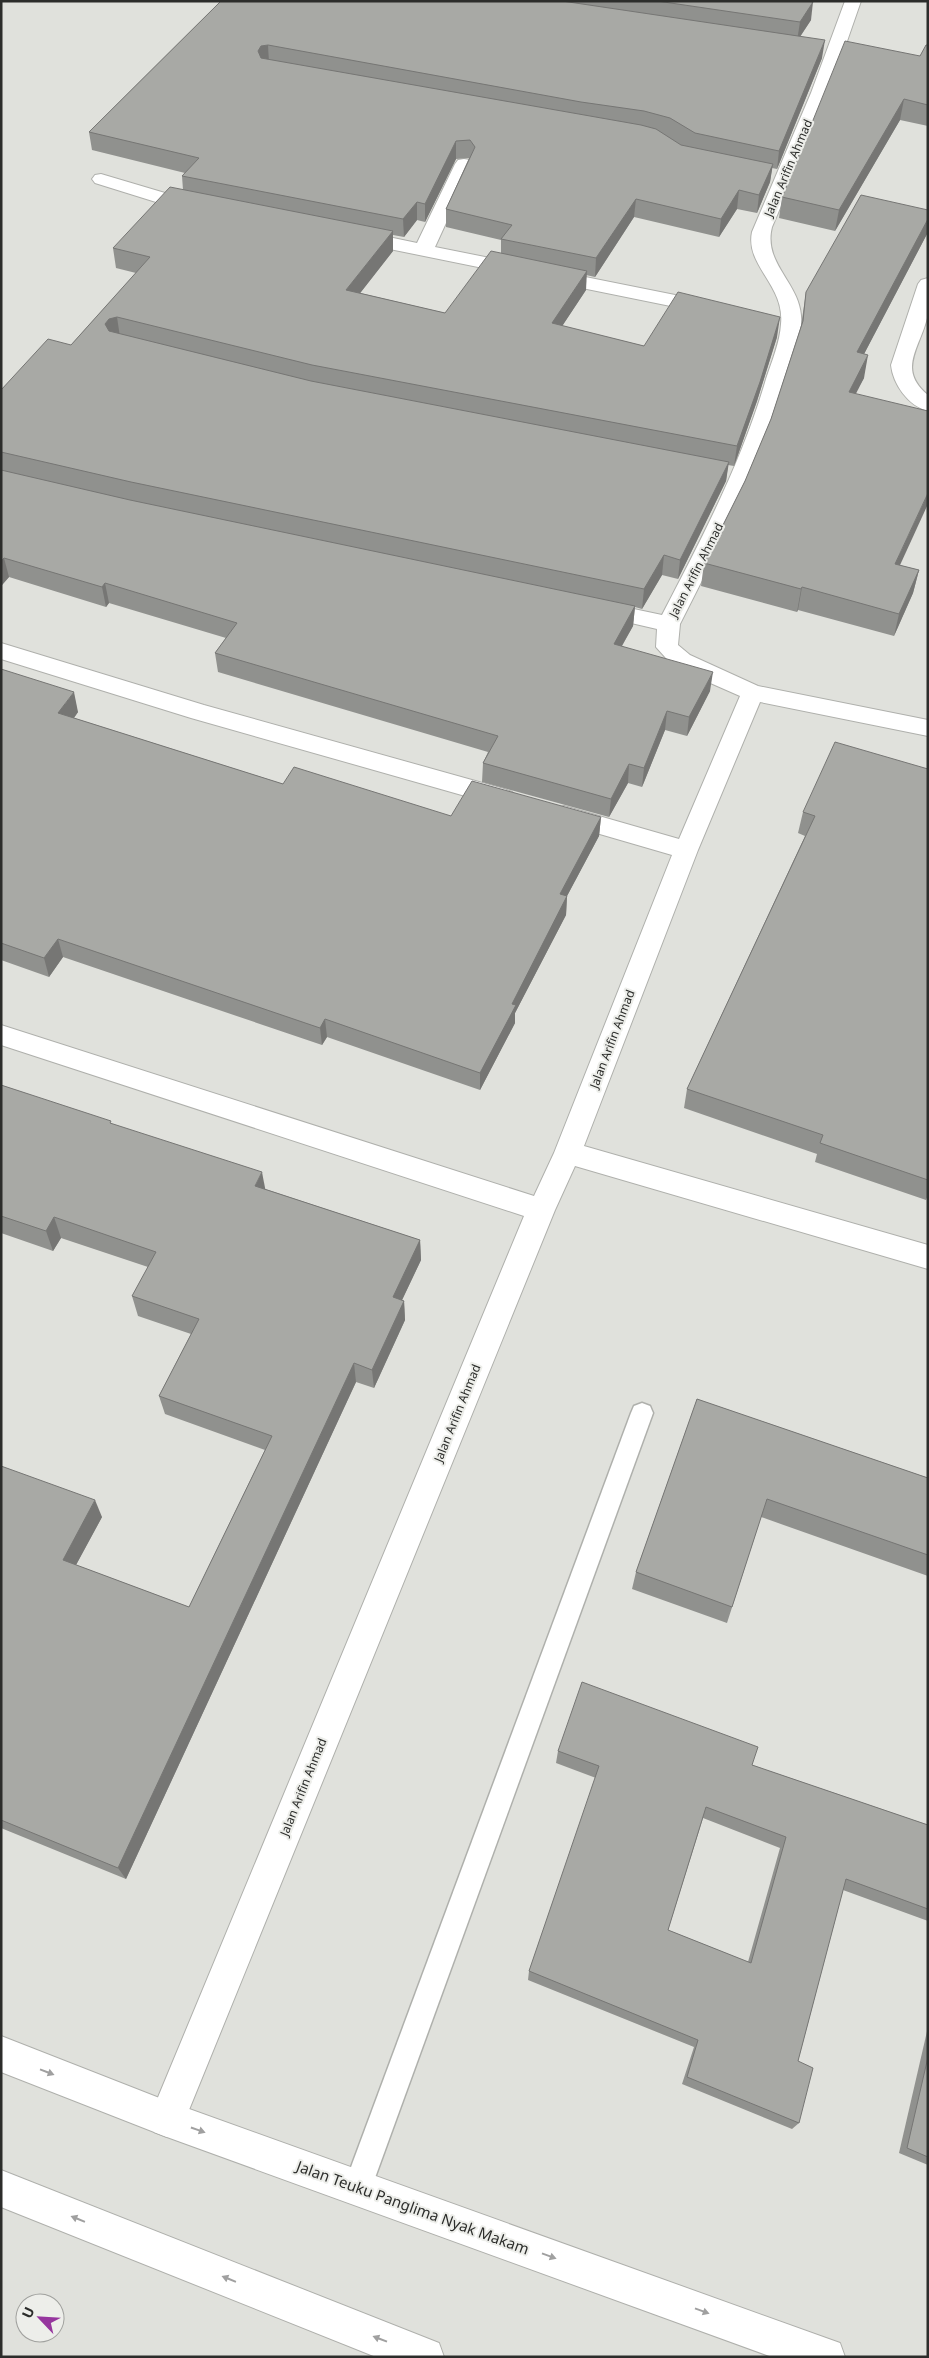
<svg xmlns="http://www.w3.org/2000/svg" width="929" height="2358" viewBox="0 0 929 2358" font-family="'Noto Sans',sans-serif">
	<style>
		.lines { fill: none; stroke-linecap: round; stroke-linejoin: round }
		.service-casing { stroke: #afb0ac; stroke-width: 3 }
		.minor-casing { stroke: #afb0ac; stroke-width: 2 }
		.primary-casing { stroke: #afb0ac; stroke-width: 2 }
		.service { fill: #fff; fill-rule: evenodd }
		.minor { fill: #fff; fill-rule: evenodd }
		.primary { fill: #fff; fill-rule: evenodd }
		.wall { fill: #90918e; fill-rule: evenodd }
		.shaded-wall { fill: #767674 }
		.building { fill: #a8a9a5; stroke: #767674; fill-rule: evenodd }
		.oneway { fill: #a0a0a0 }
		.labels { text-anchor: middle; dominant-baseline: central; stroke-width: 4; stroke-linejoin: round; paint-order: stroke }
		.street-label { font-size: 12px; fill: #2c2d2b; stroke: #edeeea }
		.near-street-label { font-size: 15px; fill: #2c2d2b; stroke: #edeeea }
	</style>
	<rect width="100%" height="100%" fill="#e0e1dc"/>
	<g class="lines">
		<!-- service casing -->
		<g class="service-casing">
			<polygon id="service" points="642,1403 650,1406 653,1413 372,2186 368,2196 358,2200 348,2196 344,2186 631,1413 634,1406"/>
		</g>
		<!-- minor casing -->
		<g class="minor-casing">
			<g id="minor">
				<path d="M845,1H861L829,93L772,227C762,266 805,285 801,325C799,343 792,360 787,377C762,464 721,543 680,624L678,645L690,655L758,686L928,720V736L760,702L698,850L584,1146L928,1245V1269L575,1166L555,1210L180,2132L167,2137L154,2132L149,2119L524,1216L1,1045V1025L534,1196L554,1153L672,855L555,821L552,815L555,809L564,806L679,839L740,696L674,667L656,647L657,629L588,613L585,608L588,603L596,601L662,615C702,538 742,462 766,379C772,361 780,342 781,324C785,285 745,266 752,232L811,93Z"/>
				<polygon points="464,159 470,160 473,164 435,247 710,302 717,304 720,308 717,312 710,314 355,242 348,240 346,236 348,232 355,230 417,243 455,164 458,160"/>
				<polygon points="101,174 165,193 204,201 207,205 204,209 198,210 156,202 95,183 92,179 95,175"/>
				<path d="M928,278C928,290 929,302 928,313C923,345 895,368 928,395V411C908,406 893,384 891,365L918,284L921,280Z"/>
				<polygon points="1,643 204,705 504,789 512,792 516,798 512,804 504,807 191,718 1,659"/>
			</g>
		</g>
		<!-- primary casing -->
		<g class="primary-casing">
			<g id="primary">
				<polygon points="1,2036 167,2101 826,2338 840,2343 845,2357 772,2357 167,2137 1,2072"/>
				<polygon points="1,2170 439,2343 444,2357 376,2357 1,2207"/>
			</g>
		</g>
		<!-- service -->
		<use href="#service" class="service"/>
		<!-- minor -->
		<use href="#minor" class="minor"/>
		<!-- primary -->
		<use href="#primary" class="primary"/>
	</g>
	<!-- wall -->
	<g class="wall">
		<path d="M221,1H807L811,20L800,37L822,58L777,169L772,168L770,182L757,213L737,209L719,237L634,217L595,277L586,275V290L562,326L644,346L777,337L757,401L734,466L728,465L726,481L678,579L662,575L642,609L635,607L633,626L622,646L710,691L687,736L665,730L642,787L628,783L609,817L482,782L483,763L488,752L218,672L215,653L226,638L109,603L106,607L9,577L2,585H1V390L71,345L136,273L116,268L113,248L183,190L182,176L185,173L92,150L89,132ZM469,158L446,209V227L501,240V253L445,313L360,293L393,251V235L404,237L417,220L425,222L456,159Z"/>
		<polygon points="928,45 928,126 900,120 835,231 779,218 782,197 920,56"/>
		<polygon points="928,210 927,234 864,354 864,378 855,393 899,565 919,570 913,593 894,636 798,610 797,612 701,586 704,563 745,481 771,419 801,326 806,292"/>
		<polygon points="1,669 78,712 74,718 283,784 451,816 601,817 599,836 567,896 566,915 515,1013 515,1023 480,1090 327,1037 322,1045 63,957 49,977 1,960"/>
		<polygon points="928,769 928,1195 926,1200 815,1162 817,1154 684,1108 687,1089 805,836 798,833 803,812"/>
		<polygon points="1,1085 112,1124 265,1189 420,1240 421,1260 402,1300 404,1301 405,1320 374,1388 356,1382 126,1879 1,1828 1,1466 102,1517 76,1565 189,1607 265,1450 165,1414 159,1396 191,1334 138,1316 132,1296 148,1267 61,1238 53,1251 1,1233"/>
		<polygon points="697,1399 928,1478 928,1576 761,1517 727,1623 632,1589 636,1572"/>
		<path d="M558,1751L752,1765L928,1825V1921L843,1890L798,2061L799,2123L792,2129L682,2084L694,2047L528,1980L529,1971L596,1778L556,1763ZM703,1818L780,1848L748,1962L668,1930Z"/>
		<polygon points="928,2027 928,2165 899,2153"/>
	</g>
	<!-- shaded-wall -->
	<g class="shaded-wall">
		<polygon points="813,2 811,20 797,41 800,22"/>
		<polygon points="825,40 822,58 777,169 779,151"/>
		<polygon points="268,45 269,63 263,64 258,51 261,46"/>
		<polygon points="904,99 900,120 835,231 839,210"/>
		<polygon points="456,141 456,159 425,222 425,204"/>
		<polygon points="773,164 770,182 757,213 759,195"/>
		<polygon points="739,190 737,209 719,237 721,219"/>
		<polygon points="636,199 634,217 595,277 596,258"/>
		<polygon points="417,202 417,220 404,237 403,219"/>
		<polygon points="928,219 927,234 853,375 857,352"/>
		<polygon points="393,231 393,251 347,310 346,290"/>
		<polygon points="587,271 586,290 551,343 552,323"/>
		<polygon points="117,317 120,337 108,344 105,324 109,319"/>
		<polygon points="780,317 777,337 757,401 734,466 737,446"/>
		<polygon points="868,355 864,378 845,415 849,392"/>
		<polygon points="729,462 726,481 678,579 680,560"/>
		<polygon points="928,493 928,504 890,587 895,564"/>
		<polygon points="664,555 662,575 642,609 644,589"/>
		<polygon points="4,558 9,577 2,585 1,581 1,561"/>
		<polygon points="919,570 913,593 894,636 899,614"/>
		<polygon points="105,583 109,603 106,607 102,587"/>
		<polygon points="802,587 798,610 797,612 801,589"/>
		<polygon points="635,606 633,626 612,663 614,644"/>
		<polygon points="713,672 710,691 687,736 689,717"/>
		<polygon points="74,692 78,712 63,733 58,713"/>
		<polygon points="667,711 665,730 642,787 644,768"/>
		<polygon points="629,764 628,783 609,817 611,799"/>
		<polygon points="601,817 599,836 567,896 566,915 515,1013 515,1023 480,1090 480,1073 512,1004 560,894"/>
		<polygon points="58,939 63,957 49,977 44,958"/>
		<polygon points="325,1019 327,1037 322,1045 320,1028"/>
		<polygon points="262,1172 266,1193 255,1186"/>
		<polygon points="54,1217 61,1238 53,1251 46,1231"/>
		<polygon points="420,1240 421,1260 394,1317 393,1297"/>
		<polygon points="404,1301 405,1320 374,1388 372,1370"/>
		<polygon points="354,1363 356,1382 126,1879 118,1868"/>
		<polygon points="95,1500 102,1517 70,1576 63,1560"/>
	</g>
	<!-- building -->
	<g class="building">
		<polygon points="221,1 562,1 825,40 779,151 695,133 670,118 644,111 581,102 268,45 261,46 258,51 261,58 641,125 656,129 681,145 773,164 759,195 739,190 721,219 636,199 596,258 501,239 512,225 446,209 475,147 470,140 456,141 425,204 417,202 403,219 182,176 199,158 89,132"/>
		<polygon points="657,1 807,1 813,2 800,22"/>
		<polygon points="845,41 920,56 926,45 928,45 928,105 904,99 839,210 782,197"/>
		<polygon points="170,187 393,231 346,290 445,313 491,251 587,271 552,323 644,346 678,292 780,317 760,382 737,446 312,365 117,317 109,319 105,324 109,331 311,381 729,462 680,560 664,555 644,589 131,482 1,452 1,390 48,339 71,345 150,257 113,248"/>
		<polygon points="861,195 928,210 928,219 857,352 868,355 849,392 928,411 928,493 895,564 919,570 899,614 802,587 801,589 704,563 745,481 771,419 803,321 806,292"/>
		<polygon points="1,470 130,500 635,606 614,644 713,672 689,717 667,711 644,768 629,764 611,799 483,763 498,736 215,653 237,623 105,583 102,587 4,558 1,561"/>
		<polygon points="1,669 74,692 58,713 283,784 294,767 451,816 472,781 601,817 560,894 567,896 512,1004 516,1005 480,1073 325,1019 320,1028 58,939 44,958 1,943"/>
		<polygon points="835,742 928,769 928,1180 820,1143 823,1135 687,1089 815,816 803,812"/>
		<polygon points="1,1085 111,1121 110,1123 262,1172 255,1186 420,1240 393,1297 404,1301 372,1370 354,1363 118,1868 1,1820 1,1466 95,1500 63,1560 189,1607 272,1436 159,1396 199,1319 132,1296 156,1252 54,1217 46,1231 1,1216"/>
		<polygon points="697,1399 928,1478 928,1555 767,1499 732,1607 636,1572"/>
		<path d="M582,1682L758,1747L752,1765L928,1825V1909L846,1879L798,2061L813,2068L799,2123L687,2077L698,2040L529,1971L599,1766L558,1751ZM706,1807L786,1837L751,1963L668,1930Z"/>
		<polygon points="928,2057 928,2157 907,2148"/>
	</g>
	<!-- one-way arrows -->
	<defs><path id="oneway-solid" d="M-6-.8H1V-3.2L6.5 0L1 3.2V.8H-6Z" transform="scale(1.25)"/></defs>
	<g class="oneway">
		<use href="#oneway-solid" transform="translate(47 2072) rotate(21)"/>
		<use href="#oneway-solid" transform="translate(198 2130) rotate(19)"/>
		<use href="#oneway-solid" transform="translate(78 2219) rotate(-158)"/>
		<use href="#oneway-solid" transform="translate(549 2256) rotate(20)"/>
		<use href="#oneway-solid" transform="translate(229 2279) rotate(-158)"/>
		<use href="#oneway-solid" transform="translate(702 2311) rotate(20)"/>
		<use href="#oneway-solid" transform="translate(380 2339) rotate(-159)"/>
	</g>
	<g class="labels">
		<!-- street labels -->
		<g class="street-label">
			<text transform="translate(788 168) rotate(-67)">Jalan Arifin Ahmad</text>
			<text transform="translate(696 570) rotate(-63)">Jalan Arifin Ahmad</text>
			<text transform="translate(612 1039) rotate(-69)">Jalan Arifin Ahmad</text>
			<text transform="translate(457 1413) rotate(-68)">Jalan Arifin Ahmad</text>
			<text transform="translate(303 1787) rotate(-68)">Jalan Arifin Ahmad</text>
		</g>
		<!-- near-street labels -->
		<g class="near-street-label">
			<text transform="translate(413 2207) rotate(20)">Jalan Teuku Panglima Nyak Makam</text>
		</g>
	</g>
	<!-- border -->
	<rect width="929" height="2358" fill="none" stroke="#2c2d2b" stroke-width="5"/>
	<!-- north arrow -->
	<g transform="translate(40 2318) rotate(295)"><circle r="24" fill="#edeeea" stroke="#a0a19e"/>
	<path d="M0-4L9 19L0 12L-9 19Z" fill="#96369e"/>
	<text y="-8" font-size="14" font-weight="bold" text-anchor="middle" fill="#2c2d2b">U</text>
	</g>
</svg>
